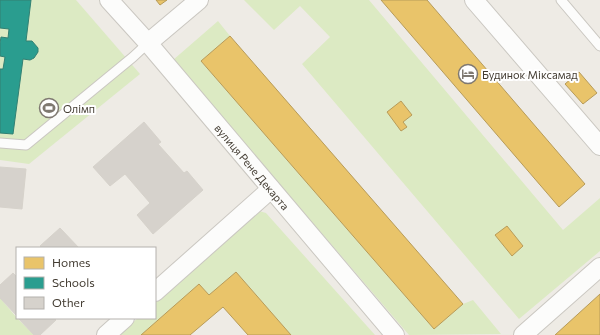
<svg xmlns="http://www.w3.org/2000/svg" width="600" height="335" viewBox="0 0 600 335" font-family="Commissioner,sans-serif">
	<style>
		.green { fill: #dceac3 }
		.homes { fill: #e9c46a; stroke: #b79b59 }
		.schools { fill: #2a9d8f; stroke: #328073 }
		.building { fill: #d6d2cc; stroke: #d6d2cb }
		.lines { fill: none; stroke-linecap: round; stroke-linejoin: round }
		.lane-casing { stroke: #cac7c1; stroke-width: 11 }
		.street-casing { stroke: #cac7c1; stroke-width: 20 }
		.lane { stroke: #fcfcfb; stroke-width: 9 }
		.street { stroke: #fcfcfb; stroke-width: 18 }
		.labels { text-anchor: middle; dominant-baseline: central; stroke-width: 4; stroke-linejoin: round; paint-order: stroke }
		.poi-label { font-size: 11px; fill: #433c32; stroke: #fff; text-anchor: start }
		.street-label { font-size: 11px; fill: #433c32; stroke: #fff }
	</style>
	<rect width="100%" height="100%" fill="#eeebe5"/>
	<!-- green -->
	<g class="green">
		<polygon points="0,0 76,0 140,74 29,164 0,160"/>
		<polygon points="244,0 369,0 563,230 600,198 600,251 519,319 302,64 330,37 300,6 274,30"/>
		<polygon points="218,21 230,36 201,61 434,329 463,304 473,300 501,334 409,335 173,60"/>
		<polygon points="259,211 266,213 375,335 291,335 236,272 209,295 199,284 141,335 118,335 138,318 155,318 155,303"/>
		<polygon points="0,298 17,318 34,335 0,335"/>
	</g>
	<!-- homes -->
	<g class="homes">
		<polygon points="156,0 167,0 160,5"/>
		<polygon points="381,0 427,0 585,184 559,207"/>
		<polygon points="230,36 463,304 434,329 201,61"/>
		<polygon points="579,72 597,93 583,104 565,84"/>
		<polygon points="401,101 412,115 403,122 407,127 401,131 387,112"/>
		<polygon points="507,226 523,246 512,256 495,235"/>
		<polygon points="236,272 291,335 248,335 223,307 190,335 141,335 199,284 209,295"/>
		<polygon points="600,294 600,335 555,335"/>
	</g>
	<!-- schools -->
	<polygon class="schools" points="0,0 31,0 26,41 32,41 38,48 38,52 34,58 30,60 23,59 13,134 0,133 0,69 3,69 5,57 0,56 0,43 1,37 8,38 9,29 0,28"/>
	<!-- building -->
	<g class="building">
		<polygon points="144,122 161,142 158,144 184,173 187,171 203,190 153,234 137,215 150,203 125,174 110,186 93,167"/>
		<polygon points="0,167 26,169 22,209 0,207"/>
		<polygon points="60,228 79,248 42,248 40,246"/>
		<polygon points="13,273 17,277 17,316 0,298 0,285"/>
		<polygon points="18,318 54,318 56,320 40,335 34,335"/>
	</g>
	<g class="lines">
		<!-- lane casing -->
		<g class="lane-casing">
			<g id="lane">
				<polyline points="561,0 600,46"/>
				<polyline points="0,143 26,145 133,57 148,43"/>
			</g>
		</g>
		<!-- street casing -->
		<g class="street-casing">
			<g id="street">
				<path id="s1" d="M109,0L148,43L395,335"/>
				<polyline points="474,0 600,146"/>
				<polyline points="148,43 199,0"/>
				<polyline points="155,292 271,189"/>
				<polyline points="106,335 125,318"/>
				<polyline points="523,335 600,267"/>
			</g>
		</g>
		<!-- lane -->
		<use href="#lane" class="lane"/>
		<!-- street -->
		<use href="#street" class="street"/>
	</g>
	<!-- icons -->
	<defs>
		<g id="hotel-ring" transform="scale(1)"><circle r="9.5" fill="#fff" stroke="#7f7971" stroke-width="1.5"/><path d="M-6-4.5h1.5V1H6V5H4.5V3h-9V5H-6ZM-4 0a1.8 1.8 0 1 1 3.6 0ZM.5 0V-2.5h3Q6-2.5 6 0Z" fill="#7f7971"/></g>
		<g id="stadium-ring" transform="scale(1)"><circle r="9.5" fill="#fff" stroke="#7f7971" stroke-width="1.5"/><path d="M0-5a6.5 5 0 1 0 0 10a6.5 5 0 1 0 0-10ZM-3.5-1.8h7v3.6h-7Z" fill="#7f7971"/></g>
	</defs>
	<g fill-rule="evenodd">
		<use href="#hotel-ring" x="468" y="74"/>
		<use href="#stadium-ring" x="49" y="108"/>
	</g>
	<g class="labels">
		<!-- poi labels -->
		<g class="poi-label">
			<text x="482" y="74">Будинок Міксамад</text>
			<text x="63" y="108">Олімп</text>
		</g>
		<!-- street labels -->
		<g class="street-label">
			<text stroke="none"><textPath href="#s1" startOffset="220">вулиця Рене Декарта</textPath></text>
		</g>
	</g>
	<!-- legend -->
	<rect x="16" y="247" width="140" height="72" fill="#ffffff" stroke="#b4b1ad"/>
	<rect x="24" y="257" width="20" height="12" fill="#e9c46a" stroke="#b4b1ad"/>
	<text x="52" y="267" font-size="12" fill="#433c32">Homes</text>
	<rect x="24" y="277" width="20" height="12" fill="#2a9d8f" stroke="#b4b1ad"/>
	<text x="52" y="287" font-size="12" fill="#433c32">Schools</text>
	<rect x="24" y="297" width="20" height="12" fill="#d6d2cc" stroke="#b4b1ad"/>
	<text x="52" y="307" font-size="12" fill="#433c32">Other</text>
</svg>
